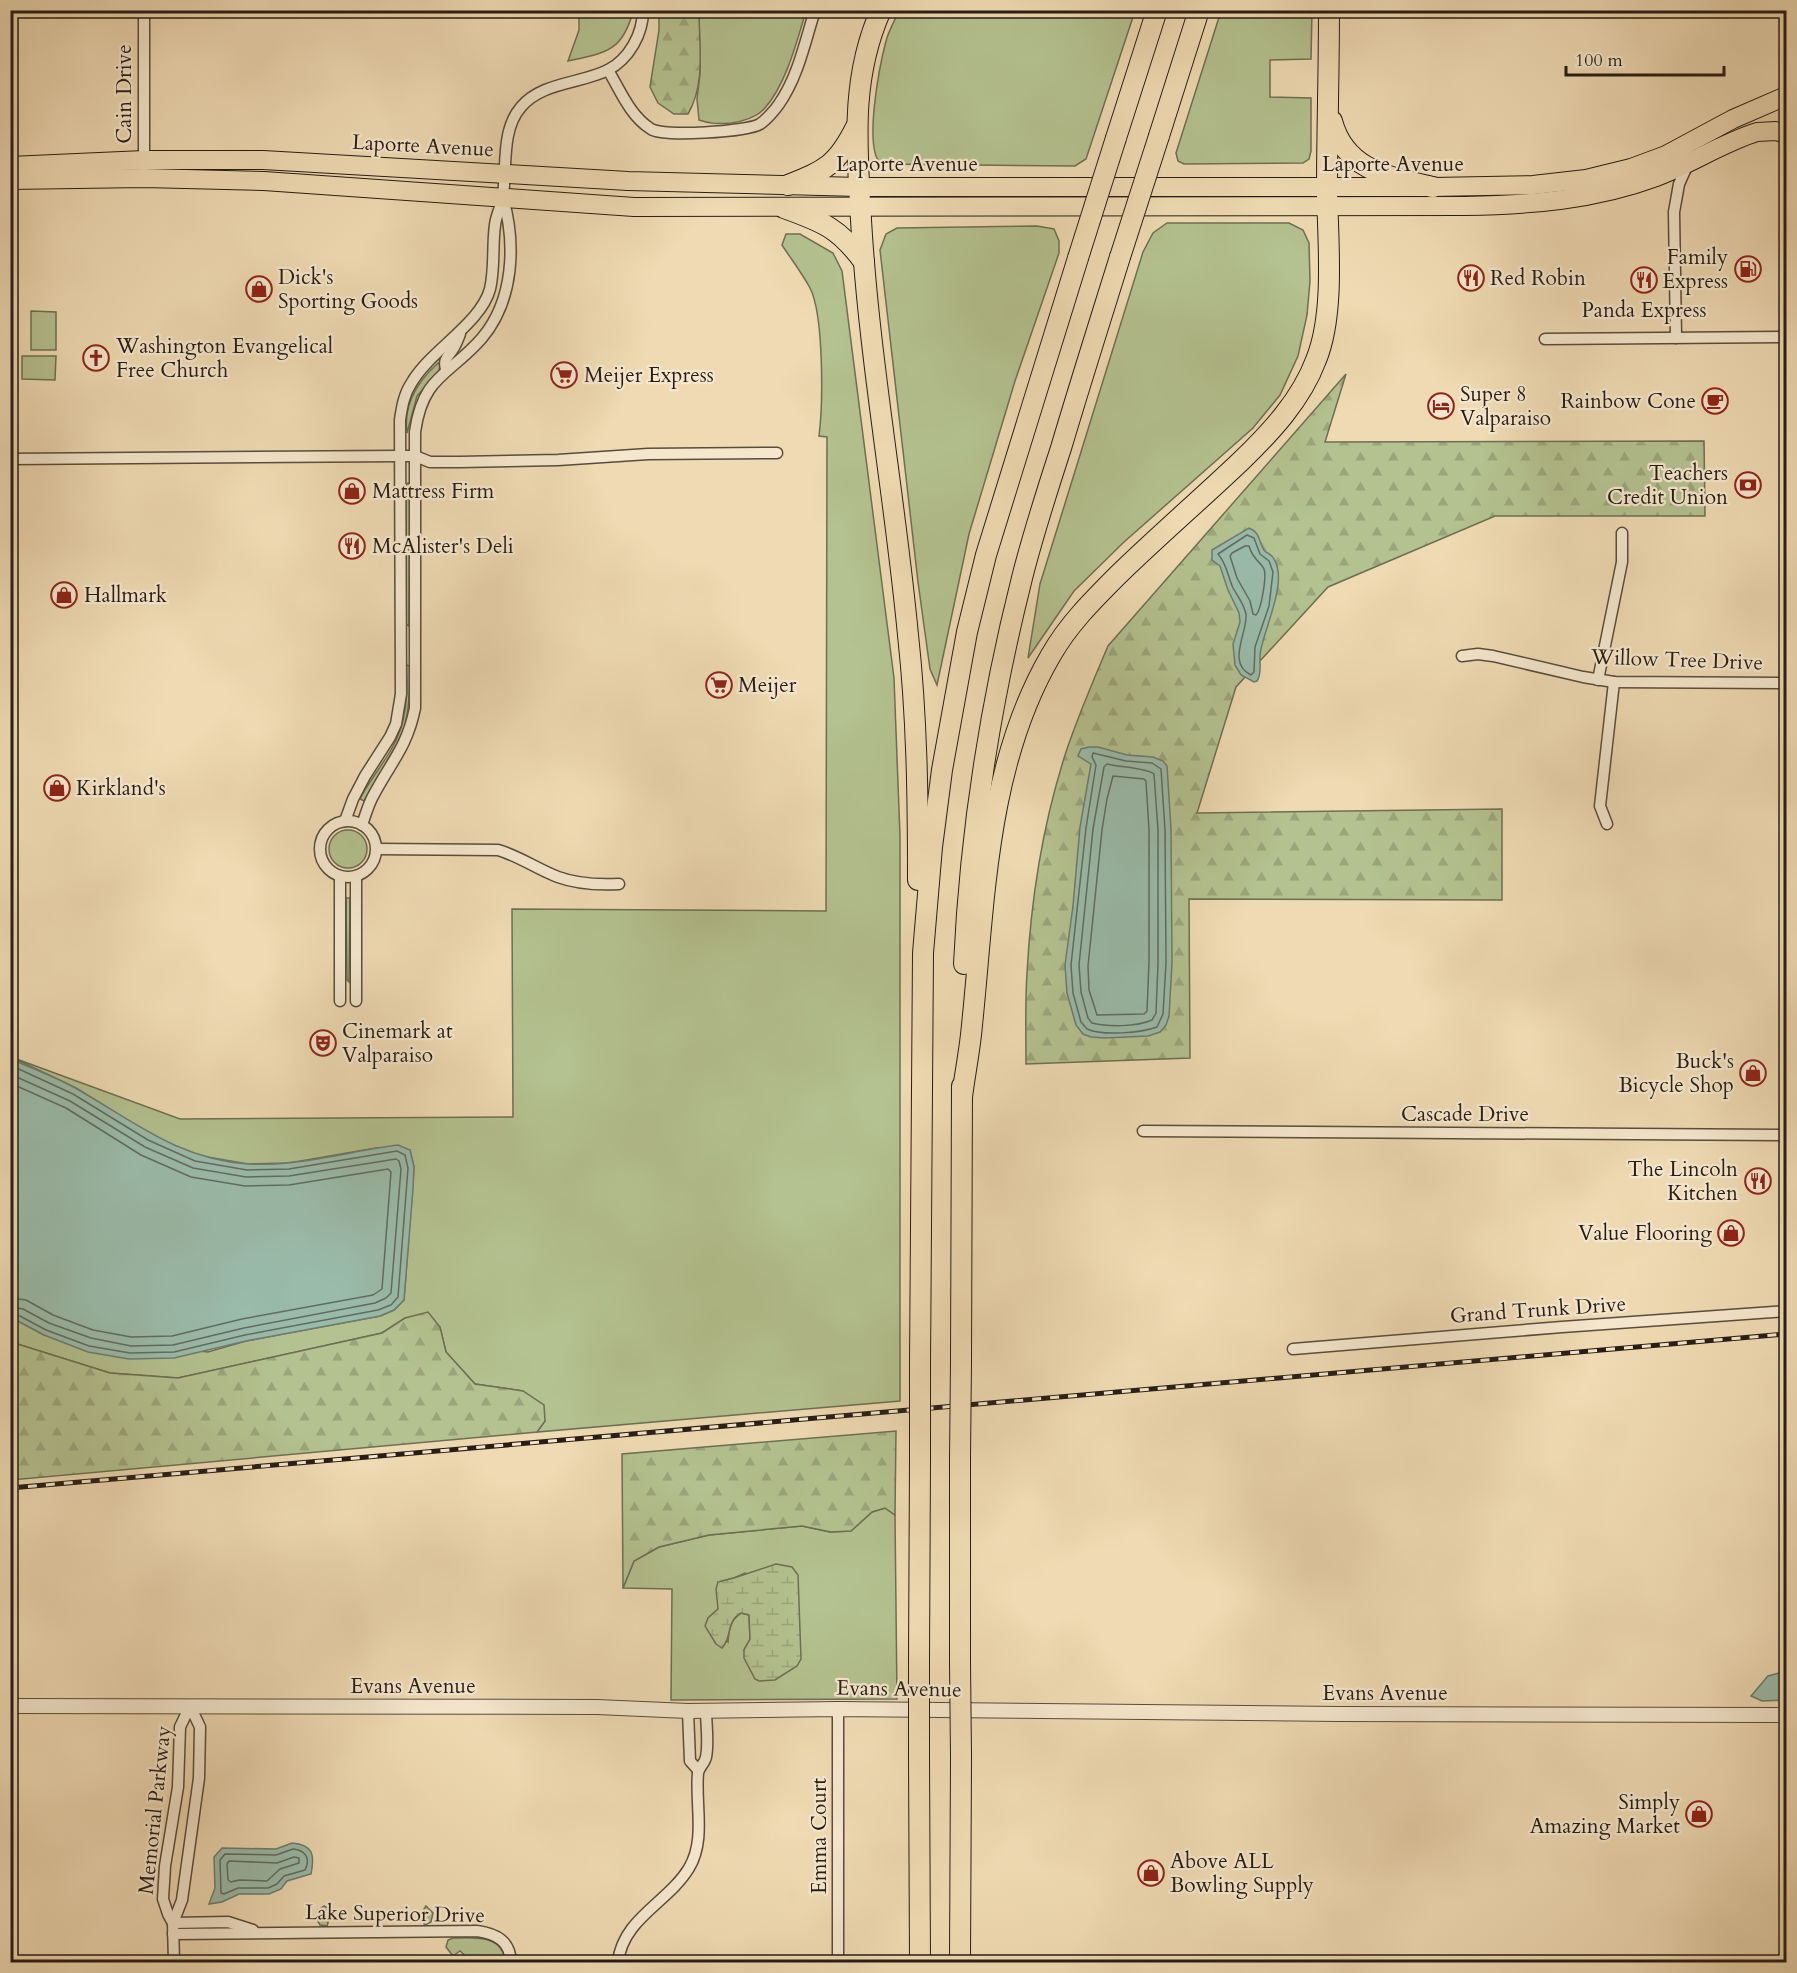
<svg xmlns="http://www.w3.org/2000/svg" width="1797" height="1973" viewBox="0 0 1797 1973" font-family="Cardo,serif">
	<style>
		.green { fill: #b4c190; stroke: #6e6f53; stroke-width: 1.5; fill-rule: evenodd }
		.forest { fill: url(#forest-firs); stroke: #6e6f53; stroke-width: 1.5 }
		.wetland { fill: url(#wetland-marsh); stroke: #6e6f53; stroke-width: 1.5 }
		.water { fill: #9abbaa; stroke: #6c7c6f; stroke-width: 1.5 }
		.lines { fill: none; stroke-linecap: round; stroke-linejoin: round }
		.shore { stroke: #606c60; stroke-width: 1.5 }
		.minor-casing { stroke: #594c3d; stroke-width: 13 }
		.tertiary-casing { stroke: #594c3d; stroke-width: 16 }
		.primary-casing { stroke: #271d16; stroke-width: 20 }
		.motorway-casing { stroke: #271d16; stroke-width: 22 }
		.minor { stroke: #f5e7ce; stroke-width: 10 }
		.tertiary { stroke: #f5e7ce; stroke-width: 14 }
		.primary { stroke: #efdab3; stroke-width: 18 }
		.motorway { stroke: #efdab3; stroke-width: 20 }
		.rail-casing { stroke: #271d16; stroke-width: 5 }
		.rail { stroke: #f5e7ce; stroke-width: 3; stroke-dasharray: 9; stroke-linecap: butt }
		.motorway-bridge-casing { stroke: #271d16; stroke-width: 22; stroke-linecap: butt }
		.motorway-bridge { stroke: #efdab3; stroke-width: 20 }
		.labels { text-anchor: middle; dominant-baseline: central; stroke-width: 4.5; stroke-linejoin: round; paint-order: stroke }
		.street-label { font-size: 21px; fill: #271d16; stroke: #f5e7ce }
		.poi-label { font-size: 21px; fill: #271d16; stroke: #f5e7ce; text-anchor: start }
	</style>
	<defs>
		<pattern id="forest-firs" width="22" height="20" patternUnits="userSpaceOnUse" patternTransform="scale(1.5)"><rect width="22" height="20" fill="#b4c190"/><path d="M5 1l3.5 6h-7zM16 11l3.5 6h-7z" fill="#9ba57b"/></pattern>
		<pattern id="wetland-marsh" width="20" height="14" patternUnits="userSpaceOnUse" patternTransform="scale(1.5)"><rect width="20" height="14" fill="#b4c190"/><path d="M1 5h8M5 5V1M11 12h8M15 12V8" fill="none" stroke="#9ba57b"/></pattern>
	</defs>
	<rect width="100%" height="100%" fill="#efdab3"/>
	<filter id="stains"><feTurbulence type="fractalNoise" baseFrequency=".00333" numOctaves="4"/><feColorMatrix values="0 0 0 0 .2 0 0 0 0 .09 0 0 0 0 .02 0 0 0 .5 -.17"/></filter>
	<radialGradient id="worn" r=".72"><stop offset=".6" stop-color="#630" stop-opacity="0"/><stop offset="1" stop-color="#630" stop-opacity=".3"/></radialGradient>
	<!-- green -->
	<g class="green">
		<path d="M579,11L633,10V11C623,51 606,53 568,61L579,30Z"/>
		<path d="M699,11H806C797,41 786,85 764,109C757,117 741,122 731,123C718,124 710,124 699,120L697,99L700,74Z"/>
		<path d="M899,11H1135L1086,159L1075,166L881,164C863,148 880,64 886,41C889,30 895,20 899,11Z"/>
		<polygon points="1221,11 1312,11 1311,59 1270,60 1270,97 1311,98 1311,151 1309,159 1303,163 1184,164 1178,161 1176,153"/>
		<polygon points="1167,223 1289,223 1303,230 1309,243 1310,281 1307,315 1298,356 1280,395 1253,428 1124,542 1074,591 1028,658 1040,584 1143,252 1153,233"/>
		<polygon points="1037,226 1054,229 1059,241 1059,253 1015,381 969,534 937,685 930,669 918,582 880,250 886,234 897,228"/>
		<path d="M786,234H800L833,253L842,271L894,678L900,836V1401L537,1432L545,1421L523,1391L475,1384L446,1352L440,1327L405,1318L382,1333L178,1378L110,1373L11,1342V1320L18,1321L44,1335L208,1352L246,1341L380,1316L394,1310L404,1300L414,1167L410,1150L376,1148L289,1163L248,1164L196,1155L150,1135L76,1088L11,1057L180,1119L513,1117L512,909L826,911L827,437L819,436C823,405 824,315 810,288C802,273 791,259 782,245Z"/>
		<polygon points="31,311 56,312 56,350 31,350"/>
		<polygon points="22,356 56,356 55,380 22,379"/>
		<path d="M438,363L440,365L439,371L417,396L407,433C403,405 418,381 438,363Z"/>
		<polygon points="408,483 410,485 409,626 406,624 406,485"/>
		<path d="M406,665L410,666C410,698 409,728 392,757C382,772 372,785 364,801L360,799C369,781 382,766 392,748C407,722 408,694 406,665Z"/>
		<circle cx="348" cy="849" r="19"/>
		<polygon points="346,898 350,898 349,982 347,980"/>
		<path d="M885,1508L895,1515L897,1699L671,1700L672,1589L623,1588L634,1561L659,1547L709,1535L802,1526L830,1532L851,1531L872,1512ZM745,1573L755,1679L744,1650L750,1639L749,1615L741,1613C730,1620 729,1629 728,1642L708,1618L718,1609V1582L734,1578Z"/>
		<polygon points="324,1906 328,1908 328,1923 327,1926 320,1925 317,1919 318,1910"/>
		<polygon points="426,1906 433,1913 431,1922 425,1925 424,1924 424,1909"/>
		<path d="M453,1938C475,1938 503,1934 505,1962H472L460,1951L453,1956L446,1947L448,1940Z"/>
	</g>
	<!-- forest -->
	<g class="forest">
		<path d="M659,11H699C699,45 706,83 688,114H674L658,103L650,87L659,30Z"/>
		<path d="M1346,374L1325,442L1704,441L1705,516H1495L1328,587L1236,687L1197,813L1502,809V900L1189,899L1190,1058L1026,1064C1026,1034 1025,1003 1027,973C1031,899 1043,823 1066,752C1078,716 1093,681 1108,646Z"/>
		<polygon points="428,1312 440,1327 446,1352 475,1384 523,1391 544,1405 545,1421 537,1432 11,1480 11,1342 110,1373 178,1378 382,1333 405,1318"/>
		<polygon points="896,1431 895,1515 885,1508 872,1512 851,1531 831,1532 802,1526 709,1535 659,1547 634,1561 623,1588 622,1454"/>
	</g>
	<!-- wetland -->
	<path class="wetland" d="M776,1564L792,1567L798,1575L801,1659L797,1666L775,1680L759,1681L755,1679L744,1658V1650L750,1639L749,1615L741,1613C725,1623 733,1636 722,1648L716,1644L705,1626L708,1618L718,1609L716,1589L718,1582L734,1578Z"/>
	<!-- water -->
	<g class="water">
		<path d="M1249,528C1261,533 1258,541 1264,550C1267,554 1272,554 1274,559C1288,581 1265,627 1261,649C1258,660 1263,673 1257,681L1254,682L1241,675L1235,665L1233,644L1240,622L1239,613L1228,590L1220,566L1212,560V550Z"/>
		<polygon points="1089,747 1098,747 1127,755 1153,757 1163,761 1167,766 1171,829 1172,963 1169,1016 1166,1025 1160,1032 1148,1036 1104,1038 1091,1037 1083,1034 1076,1025 1067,993 1065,965 1073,906 1080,827 1091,764 1078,756 1081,749"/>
		<path d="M11,1059C33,1069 56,1077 77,1089C135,1122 178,1159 248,1164C298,1167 349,1151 398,1145L410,1150L414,1167L413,1189L404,1300L394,1310L380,1316L246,1341L174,1358L129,1359L88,1352L44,1335L18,1321L11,1320Z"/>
		<polygon points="1786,1671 1786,1700 1762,1701 1751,1696 1768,1676"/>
		<path d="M292,1843C313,1845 315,1854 311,1874L287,1881L281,1889L269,1894H239L222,1902L209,1904L215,1888L214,1857L222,1848L276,1849Z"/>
	</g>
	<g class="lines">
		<!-- shore -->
		<g class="shore">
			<path d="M1247,535L1254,538L1260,554L1269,561L1273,572L1269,606L1255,647L1254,672L1251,675C1226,663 1248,632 1246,614C1244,604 1238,597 1233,588C1227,575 1228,566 1218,554Z"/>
			<path d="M1245,546H1249C1253,560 1261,562 1264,569C1267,577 1261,610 1256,615L1253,614L1250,601L1237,578L1230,556L1232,553Z"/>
			<path d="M1093,753L1126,761L1152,763L1161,769L1165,830L1166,963L1163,1014L1157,1027C1141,1033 1102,1036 1087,1029L1081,1022L1073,993L1071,965L1086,828L1096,765L1092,757Z"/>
			<path d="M1107,764C1118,767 1148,768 1154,774L1158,830V963L1156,1013L1152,1020C1136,1027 1109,1027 1092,1023L1088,1018L1081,992L1079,965L1093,829L1104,767Z"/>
			<polygon points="1113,776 1144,779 1146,781 1149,830 1149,962 1147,1011 1144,1014 1097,1015 1089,990 1088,966 1102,830 1107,799"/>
			<polyline points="10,1065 73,1094 148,1140 195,1161 247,1170 289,1169 397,1151 405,1155 408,1168 398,1297 391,1305 378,1310 245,1335 174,1352 130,1353 89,1346 46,1330 20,1316 10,1314"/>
			<polyline points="10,1074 70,1101 145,1147 193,1168 246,1177 289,1176 396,1159 399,1161 401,1169 391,1293 386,1298 375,1303 244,1328 173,1345 131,1346 91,1338 49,1323 23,1309 10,1307"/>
			<polyline points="10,1083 66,1108 141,1155 191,1177 245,1186 289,1185 388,1169 391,1172 382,1289 373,1295 242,1319 172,1336 131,1337 93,1330 53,1315 26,1300 10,1298"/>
			<path d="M293,1849C305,1850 311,1858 305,1870L284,1876L277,1884L268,1888H238L224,1894L221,1893L220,1860L225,1854L276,1855Z"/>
			<polygon points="294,1857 299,1858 299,1863 280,1869 267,1881 239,1880 231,1882 228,1880 227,1864 229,1861 277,1863"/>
		</g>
		<!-- minor casing -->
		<g class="minor-casing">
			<g id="minor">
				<path d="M608,70C620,90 630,116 651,129C663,137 746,132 760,124C766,120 775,110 779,104C798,77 805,42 815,10"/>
				<polyline points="144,163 144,10"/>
				<polyline points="1676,338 1674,212 1679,184 1688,164"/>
				<polyline points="1545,339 1786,337"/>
				<path d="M446,369C443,359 448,357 453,349C456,345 458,339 460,334"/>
				<polyline points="10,459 400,456 415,456 430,462 460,462 558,460 648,454 777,453"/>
				<polyline points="1462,656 1478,654 1493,656 1583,677 1614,682 1786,683"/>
				<polyline points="1598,680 1622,562 1622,533"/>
				<path d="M345,821L353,799L365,776L390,737L396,724L401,694L400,420C402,406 404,394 412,382C431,350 481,323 490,289C495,268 492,246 495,225C496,215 502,205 503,195C507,167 501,130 521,107C542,82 580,84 608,70C629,59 643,34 643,10"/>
				<circle cx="348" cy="849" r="28"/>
				<polyline points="1607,824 1600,806 1614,682"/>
				<path d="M362,825C365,816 368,806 372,798C390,763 407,748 415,708V432C423,375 449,376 482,338C514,300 516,244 503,198"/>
				<path d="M377,849L498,850C519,856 537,869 558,877C577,884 599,885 619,884"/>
				<polyline points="356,876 356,1001"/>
				<polyline points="340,1001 340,876"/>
				<polyline points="1143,1131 1786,1135"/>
				<polyline points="1293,1349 1562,1327 1786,1311"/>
				<polyline points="838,1709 838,1962"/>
				<polyline points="688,1711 690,1761 698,1770"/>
				<polyline points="173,1923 168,1914 163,1899 165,1866 178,1787 180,1727 190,1706"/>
				<polyline points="173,1923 228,1922 253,1930"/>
				<path d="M173,1934L477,1931C497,1934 510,1941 511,1962"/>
				<polyline points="174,1962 173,1923 182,1900 199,1778 200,1727 190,1706"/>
				<path d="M618,1962C623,1918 668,1903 689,1868C706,1840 695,1804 698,1773C699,1767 705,1763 706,1757C709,1742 706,1725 706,1710"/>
			</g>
		</g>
		<!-- tertiary casing -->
		<g class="tertiary-casing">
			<polyline id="tertiary" points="10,1706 597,1707 688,1711 838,1709 1339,1714 1786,1715"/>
		</g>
		<!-- primary casing -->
		<g class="primary-casing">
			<g id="primary">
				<polyline points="10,166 144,160 263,160 628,181 860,187 1433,187 1533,185 1586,179 1631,168 1666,155 1733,119 1786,96"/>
				<path d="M10,180L144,178L264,181L634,207L1465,206C1530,205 1594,200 1656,177C1691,164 1722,143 1757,132L1776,131L1786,134"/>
			</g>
		</g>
		<!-- motorway casing -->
		<g class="motorway-casing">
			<g id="motorway">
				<path d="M881,10C850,79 857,147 861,220C869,359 895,497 908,635C917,717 918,798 918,880"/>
				<path d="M1332,121C1345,171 1390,177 1433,187"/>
				<polyline points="1159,136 1199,10"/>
				<polyline points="1116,138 1157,10"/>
				<path d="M788,185C826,170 837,165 856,127"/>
				<path d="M784,208C823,222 839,228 864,262"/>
				<path d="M964,964C970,833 990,705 1022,578C1033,534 1047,491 1061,448C1080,384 1100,321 1120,257"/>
				<path d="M962,1097C965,1073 970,1049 972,1025C985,900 986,766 1051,655C1068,625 1092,601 1117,576C1157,537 1200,500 1241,461C1271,432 1301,400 1316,360C1335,314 1328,242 1327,192C1327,132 1329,71 1329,10"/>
				<polyline points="961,1362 962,1086"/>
				<polyline points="920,1365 923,953 932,847 942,770 967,632 986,555 1078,258"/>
				<polyline points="960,1457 960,1662"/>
				<polyline points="919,1661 920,1460"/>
				<polyline points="919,1755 920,1962"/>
				<polyline points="960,1962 961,1757"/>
			</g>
		</g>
		<!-- minor -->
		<use href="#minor" class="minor"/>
		<!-- tertiary -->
		<use href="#tertiary" class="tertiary"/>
		<!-- primary -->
		<use href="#primary" class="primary"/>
		<!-- motorway -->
		<use href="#motorway" class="motorway"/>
		<!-- rail casing -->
		<g class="rail-casing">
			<polyline id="rail" points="10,1488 1786,1334"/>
		</g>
		<!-- rail -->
		<use href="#rail" class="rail"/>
		<!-- motorway-bridge casing -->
		<g class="motorway-bridge-casing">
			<g id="motorway-bridge">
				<polyline points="1120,257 1159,136"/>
				<polyline points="1078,258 1116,138"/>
				<polyline points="960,1457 961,1362"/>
				<polyline points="920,1460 920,1365"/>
				<polyline points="960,1662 961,1757"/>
				<polyline points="919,1755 919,1661"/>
			</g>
		</g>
		<!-- motorway-bridge -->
		<use href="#motorway-bridge" class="motorway-bridge"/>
	</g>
	<!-- icons -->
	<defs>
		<g id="fuel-ring" transform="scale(1.35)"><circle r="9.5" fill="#f5e7ce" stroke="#8f2418" stroke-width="1.5"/><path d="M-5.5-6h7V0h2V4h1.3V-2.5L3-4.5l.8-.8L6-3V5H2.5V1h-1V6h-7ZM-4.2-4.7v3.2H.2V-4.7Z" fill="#8f2418"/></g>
		<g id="restaurant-ring" transform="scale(1.35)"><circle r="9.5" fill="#f5e7ce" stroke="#8f2418" stroke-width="1.5"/><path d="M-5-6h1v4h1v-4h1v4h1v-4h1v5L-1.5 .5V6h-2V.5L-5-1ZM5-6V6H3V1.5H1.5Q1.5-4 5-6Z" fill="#8f2418"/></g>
		<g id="shop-ring" transform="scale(1.35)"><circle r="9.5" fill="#f5e7ce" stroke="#8f2418" stroke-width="1.5"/><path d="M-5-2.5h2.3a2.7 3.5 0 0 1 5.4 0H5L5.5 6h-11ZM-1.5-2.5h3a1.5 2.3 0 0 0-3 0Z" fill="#8f2418"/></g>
		<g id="church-ring" transform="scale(1.35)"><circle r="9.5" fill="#f5e7ce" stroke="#8f2418" stroke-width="1.5"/><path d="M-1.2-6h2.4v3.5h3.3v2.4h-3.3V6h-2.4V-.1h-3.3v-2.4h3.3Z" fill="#8f2418"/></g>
		<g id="supermarket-ring" transform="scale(1.35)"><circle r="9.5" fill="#f5e7ce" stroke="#8f2418" stroke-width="1.5"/><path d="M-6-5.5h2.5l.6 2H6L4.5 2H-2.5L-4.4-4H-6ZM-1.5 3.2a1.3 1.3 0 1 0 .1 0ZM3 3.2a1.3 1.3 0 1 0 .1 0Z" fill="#8f2418"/></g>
		<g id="cafe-ring" transform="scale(1.35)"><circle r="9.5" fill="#f5e7ce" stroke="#8f2418" stroke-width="1.5"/><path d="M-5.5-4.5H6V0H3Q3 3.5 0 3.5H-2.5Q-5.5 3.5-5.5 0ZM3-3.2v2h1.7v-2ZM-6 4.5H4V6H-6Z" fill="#8f2418"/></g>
		<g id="hotel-ring" transform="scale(1.35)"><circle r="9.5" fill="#f5e7ce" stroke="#8f2418" stroke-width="1.5"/><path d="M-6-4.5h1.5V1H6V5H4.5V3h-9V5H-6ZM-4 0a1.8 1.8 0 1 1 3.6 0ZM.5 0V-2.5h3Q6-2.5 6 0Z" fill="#8f2418"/></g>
		<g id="bank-ring" transform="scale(1.35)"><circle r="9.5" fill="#f5e7ce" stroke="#8f2418" stroke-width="1.5"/><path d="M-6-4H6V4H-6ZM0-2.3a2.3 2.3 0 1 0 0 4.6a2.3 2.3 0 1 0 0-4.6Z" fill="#8f2418"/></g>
		<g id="theatre-ring" transform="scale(1.35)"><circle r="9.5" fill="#f5e7ce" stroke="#8f2418" stroke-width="1.5"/><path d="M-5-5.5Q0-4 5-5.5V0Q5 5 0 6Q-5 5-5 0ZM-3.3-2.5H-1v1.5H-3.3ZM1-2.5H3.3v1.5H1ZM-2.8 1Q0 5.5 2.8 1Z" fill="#8f2418"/></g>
	</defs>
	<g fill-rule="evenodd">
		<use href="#fuel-ring" x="1748" y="269"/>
		<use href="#restaurant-ring" x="1471" y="278"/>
		<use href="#restaurant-ring" x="1644" y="280"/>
		<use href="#shop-ring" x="259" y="289"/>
		<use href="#church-ring" x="96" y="358"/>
		<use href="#supermarket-ring" x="564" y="375"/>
		<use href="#cafe-ring" x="1715" y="401"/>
		<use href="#hotel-ring" x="1441" y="406"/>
		<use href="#bank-ring" x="1748" y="485"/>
		<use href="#shop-ring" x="352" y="491"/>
		<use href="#restaurant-ring" x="352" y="546"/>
		<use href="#shop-ring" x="64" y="595"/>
		<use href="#supermarket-ring" x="719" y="685"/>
		<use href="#shop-ring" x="57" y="788"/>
		<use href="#theatre-ring" x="323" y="1043"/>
		<use href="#shop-ring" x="1753" y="1073"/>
		<use href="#restaurant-ring" x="1758" y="1181"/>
		<use href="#shop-ring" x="1731" y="1233"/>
		<use href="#shop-ring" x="1699" y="1814"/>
		<use href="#shop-ring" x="1151" y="1873"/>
	</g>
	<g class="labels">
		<!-- street labels -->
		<g class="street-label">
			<text transform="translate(124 94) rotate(-90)">Cain Drive</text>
			<text transform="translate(423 146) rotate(3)">Laporte Avenue</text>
			<text x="907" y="164">Laporte Avenue</text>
			<text x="1393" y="164">Laporte Avenue</text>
			<text transform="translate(1677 660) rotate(2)">Willow Tree Drive</text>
			<text x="1465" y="1114">Cascade Drive</text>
			<text transform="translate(1538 1310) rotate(-4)">Grand Trunk Drive</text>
			<text x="413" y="1686">Evans Avenue</text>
			<text transform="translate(899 1689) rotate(1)">Evans Avenue</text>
			<text x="1385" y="1693">Evans Avenue</text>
			<text transform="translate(155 1810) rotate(-84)">Memorial Parkway</text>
			<text transform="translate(819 1836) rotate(-90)">Emma Court</text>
			<text transform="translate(395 1914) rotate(1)">Lake Superior Drive</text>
		</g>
		<!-- poi labels -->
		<g class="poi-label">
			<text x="1728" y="257" text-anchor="end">Family<tspan x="1728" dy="24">Express</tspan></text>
			<text x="278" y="277">Dick's<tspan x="278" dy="24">Sporting Goods</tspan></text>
			<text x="1490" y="278">Red Robin</text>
			<text x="1644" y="310" text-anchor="middle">Panda Express</text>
			<text x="116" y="346">Washington Evangelical<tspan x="116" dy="24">Free Church</tspan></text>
			<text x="584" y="375">Meijer Express</text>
			<text x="1460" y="394">Super 8<tspan x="1460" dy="24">Valparaiso</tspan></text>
			<text x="1696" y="401" text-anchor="end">Rainbow Cone</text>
			<text x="1728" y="473" text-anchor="end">Teachers<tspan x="1728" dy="24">Credit Union</tspan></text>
			<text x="372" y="491">Mattress Firm</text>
			<text x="372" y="546">McAlister's Deli</text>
			<text x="84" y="595">Hallmark</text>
			<text x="738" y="685">Meijer</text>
			<text x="76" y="788">Kirkland's</text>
			<text x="342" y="1031">Cinemark at<tspan x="342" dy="24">Valparaiso</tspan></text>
			<text x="1734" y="1061" text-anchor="end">Buck's<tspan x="1734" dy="24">Bicycle Shop</tspan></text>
			<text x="1738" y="1169" text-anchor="end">The Lincoln<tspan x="1738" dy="24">Kitchen</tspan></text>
			<text x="1712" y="1233" text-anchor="end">Value Flooring</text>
			<text x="1680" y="1802" text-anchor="end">Simply<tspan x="1680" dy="24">Amazing Market</tspan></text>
			<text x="1170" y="1861">Above ALL<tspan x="1170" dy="24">Bowling Supply</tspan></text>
		</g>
	</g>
	<!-- margin -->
	<rect width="1797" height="1973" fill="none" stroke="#efdab3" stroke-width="36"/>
	<rect x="12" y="12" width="1773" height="1949" fill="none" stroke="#271d16" stroke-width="3"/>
	<rect x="18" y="18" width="1761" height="1937" fill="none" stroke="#271d16" stroke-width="1.5"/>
	<!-- scale -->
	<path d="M1566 66v9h158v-9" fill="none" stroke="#271d16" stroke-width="3"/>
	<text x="1575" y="66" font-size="18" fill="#271d16" stroke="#f5e7ce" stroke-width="4.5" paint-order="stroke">100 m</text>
	<rect width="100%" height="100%" filter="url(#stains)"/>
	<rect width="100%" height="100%" fill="url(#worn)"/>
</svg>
